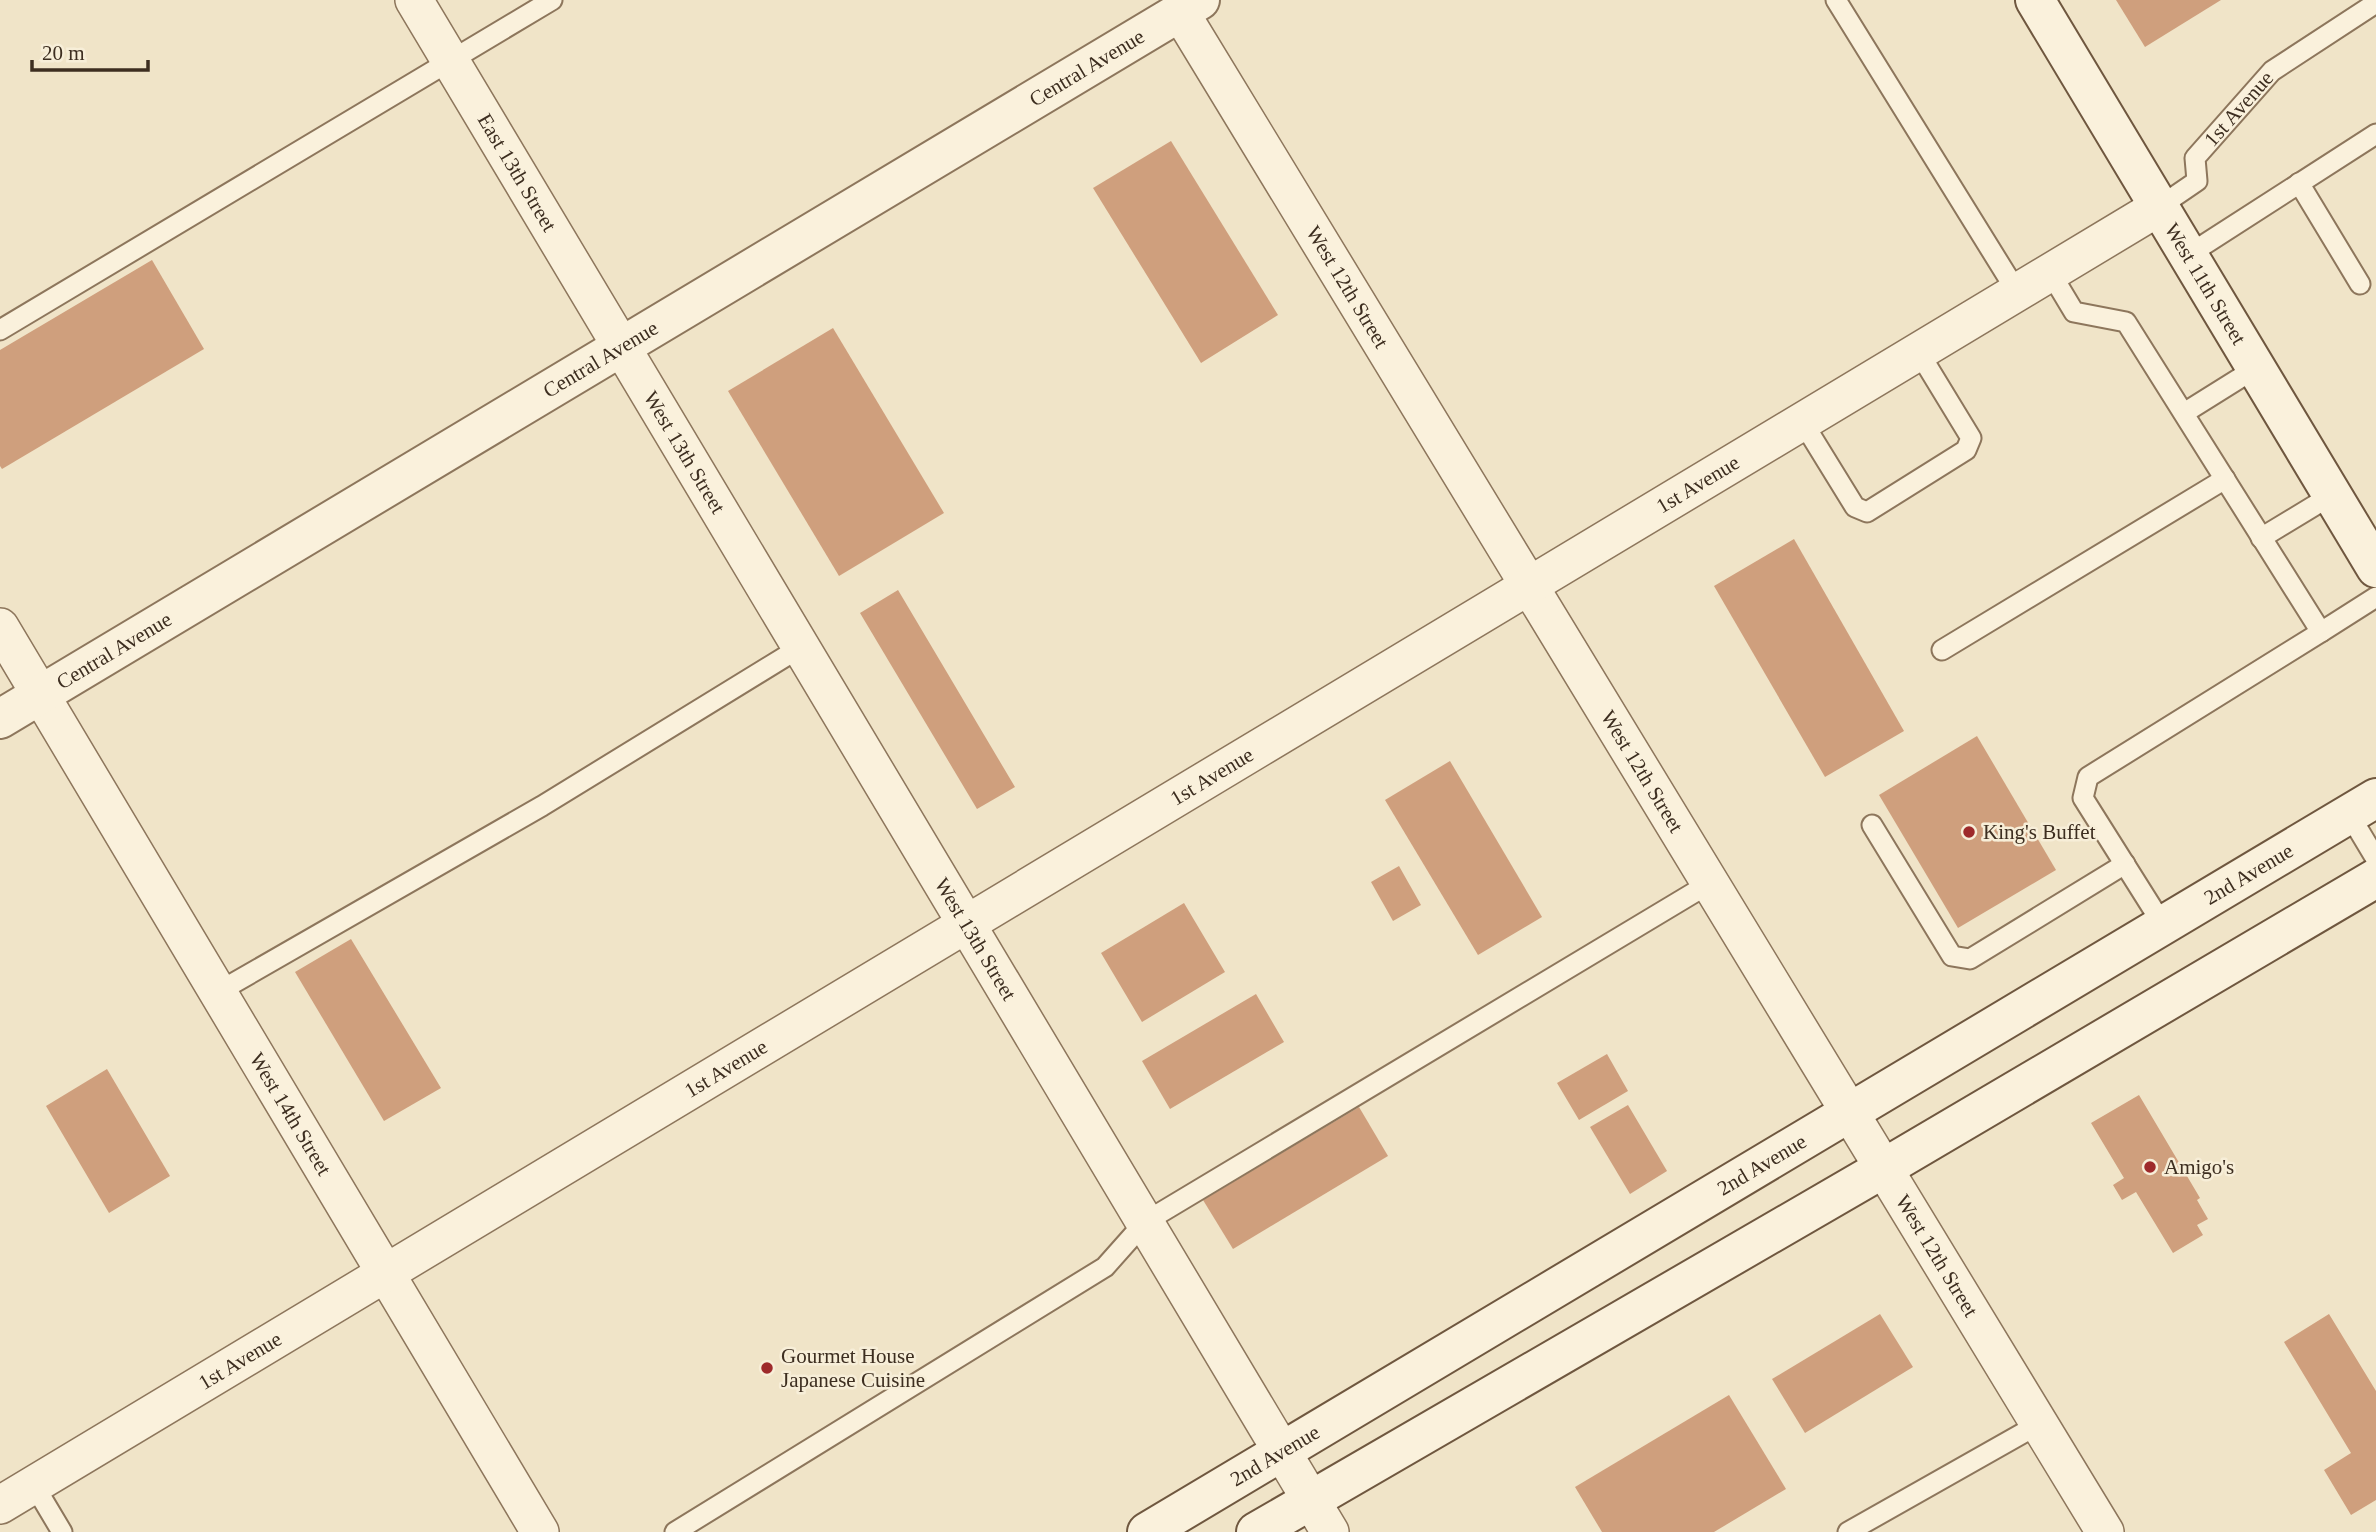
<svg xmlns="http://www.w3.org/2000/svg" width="2376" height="1532" viewBox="0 0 2376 1532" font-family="'Times New Roman',serif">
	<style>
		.building { fill: #cf9f7d }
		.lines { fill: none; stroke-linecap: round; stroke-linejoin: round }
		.service-casing { stroke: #8d765c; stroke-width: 23 }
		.minor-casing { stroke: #8d765c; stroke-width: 40 }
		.tertiary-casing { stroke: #8d765c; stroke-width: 42 }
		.secondary-casing { stroke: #6f573f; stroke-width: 42 }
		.service { stroke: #faf1dc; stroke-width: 19 }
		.minor { stroke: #faf1dc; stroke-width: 37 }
		.tertiary { stroke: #faf1dc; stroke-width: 38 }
		.secondary { stroke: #faf1dc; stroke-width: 38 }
		.poi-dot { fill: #9e2a2b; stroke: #f7eed8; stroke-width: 2.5 }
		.labels { text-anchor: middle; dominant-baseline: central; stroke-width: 5; stroke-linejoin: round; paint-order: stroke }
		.street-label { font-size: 21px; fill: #3d2e20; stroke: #f7eed8 }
		.poi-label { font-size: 21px; fill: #3d2e20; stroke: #f7eed8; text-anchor: start }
	</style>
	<rect width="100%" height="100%" fill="#f0e4c8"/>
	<!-- building -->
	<g class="building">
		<polygon points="2116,0 2221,0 2145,47"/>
		<polygon points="1171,141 1278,315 1201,363 1093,188"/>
		<polygon points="152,260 204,349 2,469 0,466 0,350"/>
		<polygon points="833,328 944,513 839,576 728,391"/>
		<polygon points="1794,539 1904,731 1825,777 1714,586"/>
		<polygon points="898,590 1015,787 977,809 860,613"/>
		<polygon points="1977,736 2056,870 1958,928 1879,795"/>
		<polygon points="1450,761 1542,917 1478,955 1385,800"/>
		<polygon points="1399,866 1421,905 1393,921 1371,882"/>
		<polygon points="1184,903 1225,972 1142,1022 1101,953"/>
		<polygon points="351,939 441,1088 384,1121 295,972"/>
		<polygon points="1256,994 1284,1042 1170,1109 1142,1061"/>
		<polygon points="1607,1054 1628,1091 1579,1120 1557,1083"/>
		<polygon points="107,1069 170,1176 109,1213 46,1106"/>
		<polygon points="2139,1095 2200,1198 2197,1200 2208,1219 2197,1225 2203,1235 2173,1253 2136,1192 2122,1200 2113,1185 2124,1178 2091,1123"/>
		<polygon points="1628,1105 1667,1171 1630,1194 1590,1127"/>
		<polygon points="1359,1107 1388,1156 1233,1249 1203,1200"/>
		<polygon points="1880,1314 1913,1367 1805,1433 1772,1379"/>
		<polygon points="2329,1314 2376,1391 2376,1500 2351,1515 2324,1470 2351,1453 2284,1342"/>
		<polygon points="1729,1395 1786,1489 1714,1532 1602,1532 1575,1487"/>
	</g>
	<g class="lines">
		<!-- service casing -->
		<g class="service-casing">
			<g id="service">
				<polyline points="1836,0 2017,292"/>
				<polyline points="2299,183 2360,284"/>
				<path id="s1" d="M2159,207L2197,181L2195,158L2272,71L2376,3"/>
				<polyline points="2188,255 2376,134"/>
				<polyline points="2050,272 2074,312 2126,322 2321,632 2376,597"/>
				<polyline points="0,330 552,0"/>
				<polyline points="2184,413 2256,368"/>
				<polyline points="1802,421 1855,507 1867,512 1966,450 1971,438 1918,351"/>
				<polyline points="2261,538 2332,495"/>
				<polyline points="1942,650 2225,479"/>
				<polyline points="2349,814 2376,859"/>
				<polyline points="1872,825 1952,956 1970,959 2125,864"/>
				<polyline points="2163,925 2083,798 2088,777 2321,632"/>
				<polyline points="218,992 542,806 801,647"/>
				<polyline points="34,1485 62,1532"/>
				<polyline points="675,1532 1105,1267 1145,1222 1710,883"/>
				<polyline points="1848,1532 2039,1424"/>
			</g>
		</g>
		<!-- minor casing -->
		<g class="minor-casing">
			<g id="minor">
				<path id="s2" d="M414,0L1330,1532"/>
				<path id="s3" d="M1180,12L2105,1532"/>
				<path id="s4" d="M0,627L540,1532"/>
				<path id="s5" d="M0,1505L2159,207"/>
			</g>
		</g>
		<!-- tertiary casing -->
		<g class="tertiary-casing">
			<g id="tertiary">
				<path id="s6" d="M0,719L1200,0"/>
			</g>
		</g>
		<!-- secondary casing -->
		<g class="secondary-casing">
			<g id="secondary">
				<path id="s7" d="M2035,0L2376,568"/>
				<path id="s8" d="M1147,1532L2376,798"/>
				<polyline points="1256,1532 1884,1168 2376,878"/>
			</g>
		</g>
		<!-- service -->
		<use href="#service" class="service"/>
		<!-- minor -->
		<use href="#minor" class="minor"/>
		<!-- tertiary -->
		<use href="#tertiary" class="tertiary"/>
		<!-- secondary -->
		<use href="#secondary" class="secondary"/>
	</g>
	<!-- markers -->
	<g class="poi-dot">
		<circle cx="1969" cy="832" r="7"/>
		<circle cx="2150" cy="1167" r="7"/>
		<circle cx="767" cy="1368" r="7"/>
	</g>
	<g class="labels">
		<!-- street labels -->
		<g class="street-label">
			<text stroke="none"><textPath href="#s6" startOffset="1267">Central Avenue</textPath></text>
			<text stroke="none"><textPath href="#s1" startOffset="135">1st Avenue</textPath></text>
			<text stroke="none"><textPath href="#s2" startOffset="201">East 13th Street</textPath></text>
			<text stroke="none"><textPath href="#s7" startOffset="331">West 11th Street</textPath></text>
			<text stroke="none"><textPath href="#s3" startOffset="322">West 12th Street</textPath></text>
			<text stroke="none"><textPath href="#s6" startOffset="700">Central Avenue</textPath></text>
			<text stroke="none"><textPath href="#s2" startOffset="527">West 13th Street</textPath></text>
			<text stroke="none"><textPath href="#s5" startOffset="1981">1st Avenue</textPath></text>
			<text stroke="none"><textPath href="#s6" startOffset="133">Central Avenue</textPath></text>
			<text stroke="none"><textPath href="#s3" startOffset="889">West 12th Street</textPath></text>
			<text stroke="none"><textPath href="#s5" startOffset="1414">1st Avenue</textPath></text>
			<text stroke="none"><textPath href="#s8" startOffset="1283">2nd Avenue</textPath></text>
			<text stroke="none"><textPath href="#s2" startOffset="1094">West 13th Street</textPath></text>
			<text stroke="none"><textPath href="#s5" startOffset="847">1st Avenue</textPath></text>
			<text stroke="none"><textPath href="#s4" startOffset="567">West 14th Street</textPath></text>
			<text stroke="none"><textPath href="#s8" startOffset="716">2nd Avenue</textPath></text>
			<text stroke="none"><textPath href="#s3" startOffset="1456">West 12th Street</textPath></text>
			<text stroke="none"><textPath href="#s5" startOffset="280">1st Avenue</textPath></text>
			<text stroke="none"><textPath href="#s8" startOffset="149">2nd Avenue</textPath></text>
		</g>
		<!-- poi labels -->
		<g class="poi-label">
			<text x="1983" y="832">King's Buffet</text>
			<text x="2164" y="1167">Amigo's</text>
			<text x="781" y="1356">Gourmet House<tspan x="781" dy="24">Japanese Cuisine</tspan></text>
		</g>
	</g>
	<!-- scale -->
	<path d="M32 60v10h116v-10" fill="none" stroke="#3d2e20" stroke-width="3.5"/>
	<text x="42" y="60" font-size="21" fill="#3d2e20" stroke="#f7eed8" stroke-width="5" paint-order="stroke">20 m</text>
</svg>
